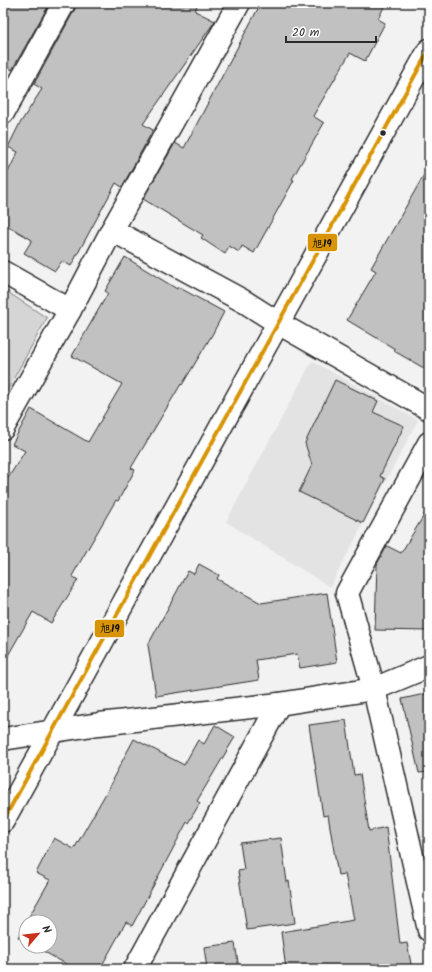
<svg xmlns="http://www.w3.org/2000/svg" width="432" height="972" viewBox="0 0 432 972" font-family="Kalam,'Klee One',sans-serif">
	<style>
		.built { fill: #e3e3e3 }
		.green { fill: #d5d5d5; stroke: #808080 }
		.building { fill: #c1c1c1; stroke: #2b2b2b }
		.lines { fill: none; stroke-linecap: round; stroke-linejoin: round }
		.minor-casing { stroke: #2b2b2b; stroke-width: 25 }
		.minor { stroke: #fff; stroke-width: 22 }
		.bus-1-casing { stroke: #fff; stroke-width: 7 }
		.bus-1 { stroke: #d89406; stroke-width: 4 }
		.bus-dot { fill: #2b2b2b; stroke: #fff; stroke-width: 1.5 }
		.line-badge { stroke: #fff; stroke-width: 1.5 }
		.pale-badge-label { font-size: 11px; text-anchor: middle; font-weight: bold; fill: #111 }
	</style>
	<rect width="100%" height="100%" fill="#f2f2f2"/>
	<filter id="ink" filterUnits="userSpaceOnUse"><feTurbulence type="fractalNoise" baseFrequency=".025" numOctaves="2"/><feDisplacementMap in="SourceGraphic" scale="8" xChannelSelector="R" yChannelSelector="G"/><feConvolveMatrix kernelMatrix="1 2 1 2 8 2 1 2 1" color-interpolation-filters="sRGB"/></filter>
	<g filter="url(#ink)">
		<!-- built -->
		<polygon class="built" points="312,361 418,420 330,587 226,522"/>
		<!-- green -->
		<polygon class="green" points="3,289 47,318 3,398"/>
		<!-- building -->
		<g class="building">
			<polygon points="3,3 50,3 12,70 3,64"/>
			<polygon points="76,3 198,3 195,11 215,21 143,124 153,130 122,187 116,183 71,266 62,261 55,271 24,253 32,240 3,223 3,182 18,152 8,147 19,125 42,89 34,84 75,9"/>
			<polygon points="261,3 386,3 378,19 385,23 365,61 350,53 313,116 324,123 292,179 294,180 254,253 242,246 239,252 229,246 225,254 201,238 203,235 143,199 175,143 184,148"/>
			<polygon points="429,166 429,371 394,351 395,349 347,320 376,271 371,268"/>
			<polygon points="125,257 177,289 178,287 224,312 212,335 182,385 181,384 131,468 135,470 118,501 116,500 72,576 78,580 51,623 33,612 3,664 3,486 25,451 12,444 31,409 88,442 122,384 72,356 108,293 105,291"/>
			<polygon points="335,380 378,401 373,412 404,426 380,476 385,479 363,523 299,492 312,465 305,443"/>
			<polygon points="429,507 429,631 375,630 377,564 387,546 401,553"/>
			<polygon points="199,564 219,575 217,579 261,603 327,593 337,662 300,668 297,654 256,660 259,680 156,696 148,645 188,571 194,574"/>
			<polygon points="429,693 429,772 419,773 402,699"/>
			<polygon points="346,720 354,775 360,774 369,831 386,827 400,944 407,943 412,969 286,969 281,932 354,920 345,874 338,875 328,815 323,816 309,725"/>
			<polygon points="215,725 235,737 197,801 200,803 188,823 187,822 132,926 126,922 100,969 75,969 34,946 50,946 50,922 26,922 50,880 36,873 54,838 74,849 113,781 112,780 134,739 184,765 198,740 204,744"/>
			<polygon points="281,838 287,882 289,881 295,923 247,930 238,871 244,870 240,843"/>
			<polygon points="26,923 26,941 18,937"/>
			<polygon points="235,943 239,969 207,969 204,947"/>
		</g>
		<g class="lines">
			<!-- minor casing -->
			<g class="minor-casing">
				<g id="minor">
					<polyline points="3,113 64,3"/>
					<polyline points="112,230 245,302 278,323 429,409"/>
					<polyline points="3,272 70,310"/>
					<polyline points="3,428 70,310 112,230 239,3"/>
					<polyline points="429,443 347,593 374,689 429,930"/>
					<polyline points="3,739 99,724 279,704 374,689 429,666"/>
					<polyline points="3,821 429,50"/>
					<polyline points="135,969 279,704"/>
				</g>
			</g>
			<!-- minor -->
			<use href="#minor" class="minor"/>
			<!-- bus-1 casing -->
			<g class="bus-1-casing">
				<polyline id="bus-1" points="3,821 429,50"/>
			</g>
			<!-- bus-1 -->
			<use href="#bus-1" class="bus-1"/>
		</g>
	</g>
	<!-- markers -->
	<circle class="bus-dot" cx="383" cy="133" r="3.5"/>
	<g class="line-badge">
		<rect x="307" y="233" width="31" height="19" rx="4" fill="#d89406"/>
		<rect x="94" y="619" width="31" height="19" rx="4" fill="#d89406"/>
	</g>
	<g class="pale-badge-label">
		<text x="322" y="247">旭19</text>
		<text x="110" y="632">旭19</text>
	</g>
	<!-- margin -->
	<rect width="432" height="972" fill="none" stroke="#fff" stroke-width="16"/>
	<rect x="8" y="8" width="416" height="956" fill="none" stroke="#2b2b2b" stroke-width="1.5" filter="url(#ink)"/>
	<!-- north arrow -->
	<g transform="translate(38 934) rotate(62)"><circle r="19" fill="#ffffff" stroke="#aaaaaa"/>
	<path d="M0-3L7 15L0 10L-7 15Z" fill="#c8321e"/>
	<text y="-6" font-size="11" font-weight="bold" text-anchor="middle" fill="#2b2b2b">N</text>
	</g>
	<!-- scale -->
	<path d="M286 36v6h90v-6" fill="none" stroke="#2b2b2b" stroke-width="2"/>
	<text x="292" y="36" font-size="12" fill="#2b2b2b" stroke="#ffffff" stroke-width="3" paint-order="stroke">20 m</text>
</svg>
